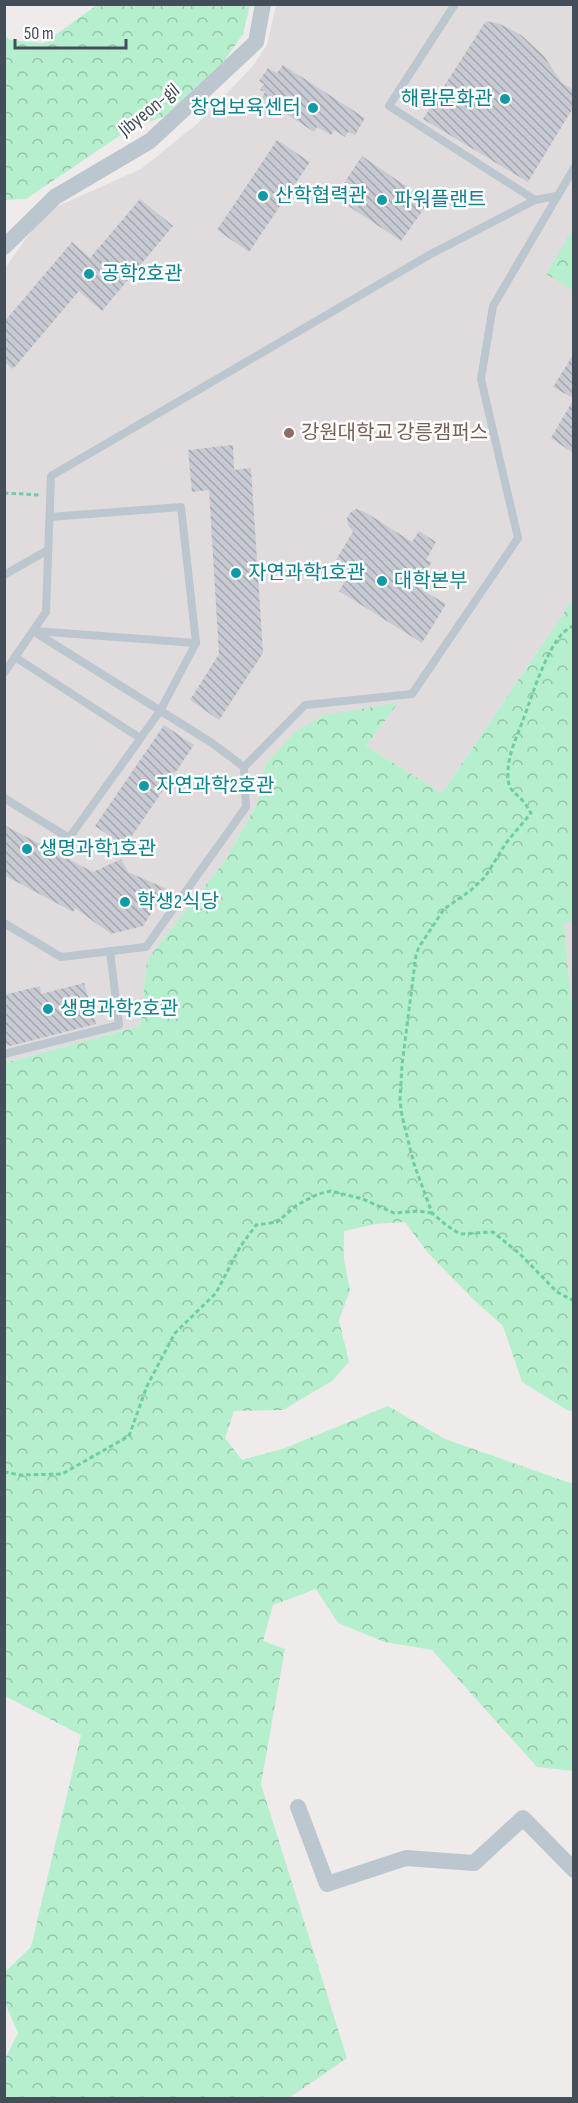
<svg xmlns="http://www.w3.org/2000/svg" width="578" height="2103" viewBox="0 0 578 2103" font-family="'Sofia Sans Condensed','Noto Sans KR',sans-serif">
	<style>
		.education { fill: #e0dcdd }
		.forest { fill: url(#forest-crowns) }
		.building { fill: url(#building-back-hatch) }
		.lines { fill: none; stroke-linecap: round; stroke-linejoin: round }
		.path { stroke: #6ecea1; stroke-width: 3; stroke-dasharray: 4.5 3; stroke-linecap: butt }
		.service { stroke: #bbc6cf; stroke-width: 8 }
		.minor { stroke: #bbc6cf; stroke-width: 16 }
		.culture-dot { fill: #0f9aa8; stroke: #fff; stroke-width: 2 }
		.education-dot { fill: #8d6e63; stroke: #fff; stroke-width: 2 }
		.labels { text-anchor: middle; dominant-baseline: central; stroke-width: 5; stroke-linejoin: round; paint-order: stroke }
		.culture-label { font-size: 20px; fill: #0d838f; stroke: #fff; text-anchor: start }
		.street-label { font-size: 20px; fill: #434e59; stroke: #fff }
		.education-label { font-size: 20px; fill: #785e54; stroke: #fff; text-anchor: start }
	</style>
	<defs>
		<pattern id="forest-crowns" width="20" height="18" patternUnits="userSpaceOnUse" patternTransform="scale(1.5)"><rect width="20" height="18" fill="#b6efce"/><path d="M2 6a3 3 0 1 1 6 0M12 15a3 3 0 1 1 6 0" fill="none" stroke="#96c4aa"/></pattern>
		<pattern id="building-back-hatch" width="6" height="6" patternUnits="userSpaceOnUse" patternTransform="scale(1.5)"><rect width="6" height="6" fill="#c7cad2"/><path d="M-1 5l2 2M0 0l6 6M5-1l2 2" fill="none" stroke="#a3a6ad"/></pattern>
	</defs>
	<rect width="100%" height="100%" fill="#efebeb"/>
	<!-- education -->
	<g class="education">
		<polygon points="276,5 573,5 573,599 442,793 366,746 397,704 265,765 257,804 226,859 147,960 140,1026 8,1062 5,1060 5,268 45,212 141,169 197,124 252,67 267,45"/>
		<polygon points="573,922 574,999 571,999 564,923"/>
	</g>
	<!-- forest -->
	<g class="forest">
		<polygon points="97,5 250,5 243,34 224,61 165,116 128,130 26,199 5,200 5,35 10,40 44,43"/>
		<polygon points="573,229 573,291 546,274"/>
		<polygon points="573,599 574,922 564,923 571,999 574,999 573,1412 567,1410 522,1382 503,1326 475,1301 428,1253 405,1222 376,1224 344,1231 344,1259 350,1290 339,1320 349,1362 332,1381 283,1410 234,1411 225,1438 242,1460 285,1448 388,1406 445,1439 573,1484 573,1771 537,1767 432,1650 385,1642 338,1623 316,1589 273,1605 263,1641 285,1649 261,1784 347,2058 289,2098 5,2098 5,2059 18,2033 5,2003 5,1972 31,1947 81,1735 5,1696 5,1060 8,1062 140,1026 147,960 226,859 257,804 265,765 295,732 325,715 398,703 366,746 442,793"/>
	</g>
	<!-- building -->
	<g class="building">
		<polygon points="486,21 500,24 521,35 544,56 561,82 573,90 573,108 528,182 423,119"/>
		<polygon points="283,65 365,118 355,135 348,132 345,137 334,130 331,135 317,127 314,132 262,98 265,92 260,90 264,84 259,81 268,68 277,73"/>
		<polygon points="277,140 310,162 249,252 217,230"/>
		<polygon points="362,156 429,202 401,241 335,197"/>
		<polygon points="140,199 173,226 102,311 79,291 13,369 4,362 4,322 72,242 90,258"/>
		<polygon points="573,355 573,398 553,387"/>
		<polygon points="573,400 573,453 551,438"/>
		<polygon points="233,445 234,470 251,468 263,653 219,720 190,700 219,654 209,490 192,492 188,450"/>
		<polygon points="356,509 365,512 412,542 419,531 436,542 426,560 432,562 416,586 446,604 422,643 339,591 348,576 332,566 353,532 348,525 347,518 350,513"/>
		<polygon points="164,725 194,745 125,846 95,826"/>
		<polygon points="4,825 93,872 121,859 128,872 167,889 143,926 111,934 75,908 73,912 4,875"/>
		<polygon points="84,983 96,1024 10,1046 4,1043 4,995 40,986 41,994"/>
	</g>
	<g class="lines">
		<!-- path -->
		<g class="path">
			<polyline points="4,493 40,495"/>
			<path d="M574,626C551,631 532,697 524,717C518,735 507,755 508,775C508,791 514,791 523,801C526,804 528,809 531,813L506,843L485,877L470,891L444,909L419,947L416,955L402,1065L400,1100L402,1116L414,1164L432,1213L446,1225L460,1234L493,1232L520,1254L557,1292L574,1301"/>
			<polyline points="4,1472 20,1475 62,1474 129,1436 147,1386 175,1333 216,1293 240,1247 256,1225 277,1222 297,1205 318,1194 331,1191 363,1199 394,1213 418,1211 432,1213"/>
		</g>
		<!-- service -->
		<g class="service">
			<polyline points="455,4 389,106 535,200"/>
			<polyline points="4,575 48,550"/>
			<polyline points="35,631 196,643"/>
			<polyline points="15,657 140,738"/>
			<polyline points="4,673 46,612 51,476 429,255 535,200 556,196"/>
			<polyline points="244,767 305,705 412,694 518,538 481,379 493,306 574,168"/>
			<polyline points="4,798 69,838 160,711 196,643 181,507 50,517"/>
			<polyline points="4,923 61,957 146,947 246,807 244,767 212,743 33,631"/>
			<polyline points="4,1054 119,1025 110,951"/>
		</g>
		<!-- minor -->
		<g class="minor">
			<polyline points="4,247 55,197 150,141 256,42 263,4"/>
			<polyline points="298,1807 327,1884 406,1858 474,1863 523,1818 574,1870"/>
		</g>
	</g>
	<!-- markers -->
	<g class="culture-dot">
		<circle cx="505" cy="99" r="6"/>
		<circle cx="313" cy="108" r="6"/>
		<circle cx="263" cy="196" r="6"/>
		<circle cx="382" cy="200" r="6"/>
		<circle cx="89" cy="274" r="6"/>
		<circle cx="236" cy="573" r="6"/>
		<circle cx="382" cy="581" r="6"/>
		<circle cx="144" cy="786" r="6"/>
		<circle cx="27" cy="849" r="6"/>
		<circle cx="125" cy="902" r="6"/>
		<circle cx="48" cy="1009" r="6"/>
	</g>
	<circle class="education-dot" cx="289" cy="433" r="6"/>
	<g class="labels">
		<!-- culture labels -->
		<g class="culture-label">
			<text x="493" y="99" text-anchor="end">해람문화관</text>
			<text x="301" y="108" text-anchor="end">창업보육센터</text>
			<text x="275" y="196">산학협력관</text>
			<text x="394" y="200">파워플랜트</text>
			<text x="101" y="274">공학2호관</text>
			<text x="248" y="573">자연과학1호관</text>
			<text x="394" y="581">대학본부</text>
			<text x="156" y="786">자연과학2호관</text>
			<text x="39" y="849">생명과학1호관</text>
			<text x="137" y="902">학생2식당</text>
			<text x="60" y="1009">생명과학2호관</text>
		</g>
		<!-- street labels -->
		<g class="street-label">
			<text transform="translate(149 110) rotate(-39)">Jibyeon-gil</text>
		</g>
		<!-- education labels -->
		<g class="education-label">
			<text x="301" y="433">강원대학교 강릉캠퍼스</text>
		</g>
	</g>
	<!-- border -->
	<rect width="578" height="2103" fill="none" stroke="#434e59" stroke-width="12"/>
	<!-- scale -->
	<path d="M15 39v9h111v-9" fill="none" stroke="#434e59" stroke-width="3"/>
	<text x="24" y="39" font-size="18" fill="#434e59" stroke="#ffffff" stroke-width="4.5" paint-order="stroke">50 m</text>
</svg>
